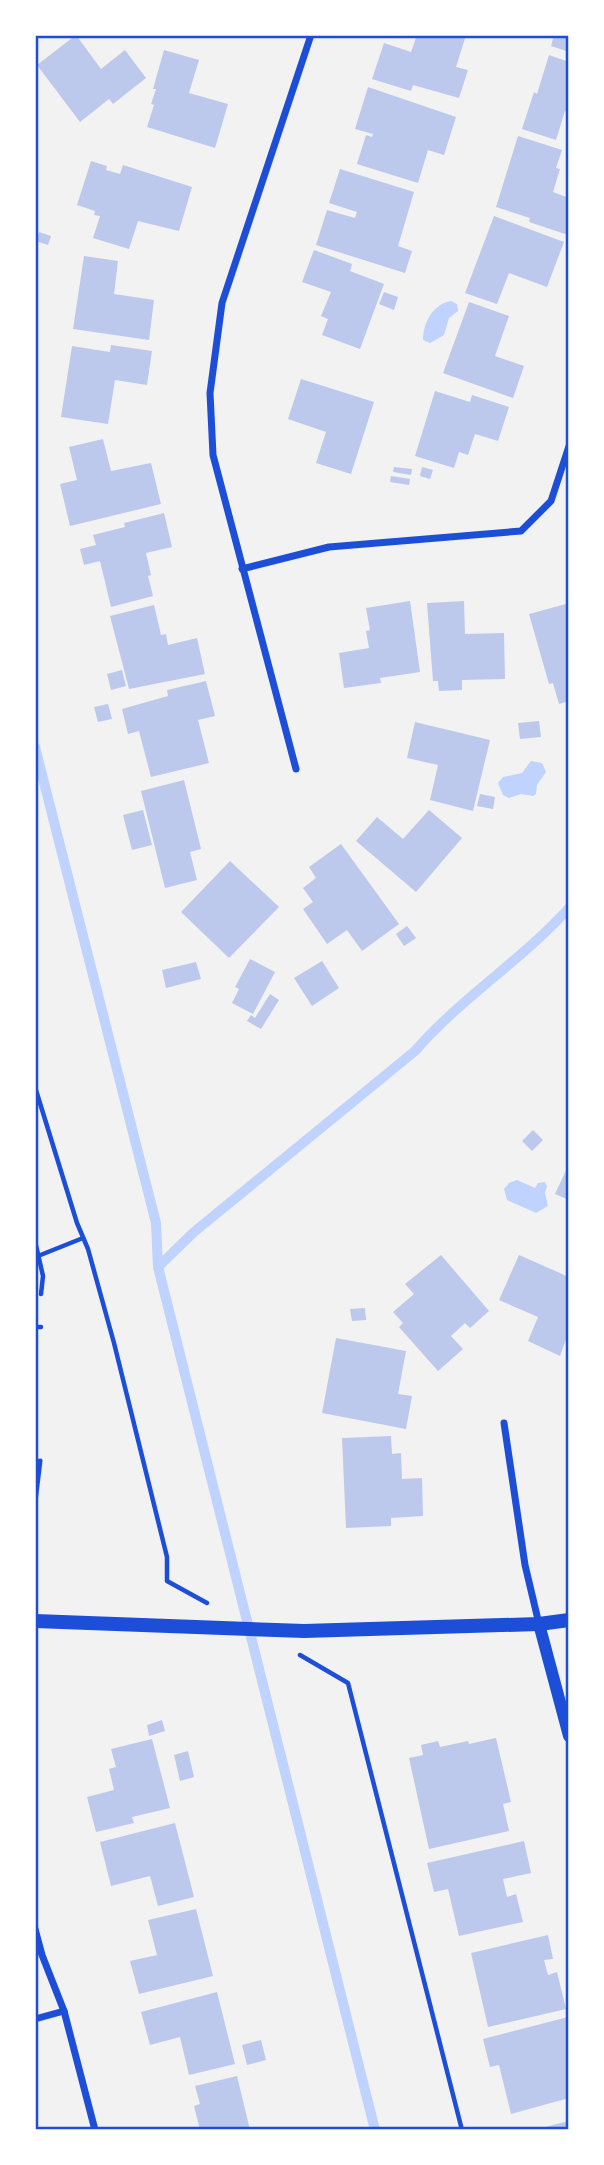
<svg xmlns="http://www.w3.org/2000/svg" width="604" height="2165" viewBox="0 0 604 2165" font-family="Overpass,sans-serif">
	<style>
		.water { fill: #bfd3fe }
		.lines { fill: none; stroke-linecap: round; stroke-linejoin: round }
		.stream { stroke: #bfd3fe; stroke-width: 10 }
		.building { fill: #bdc9ec }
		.path { stroke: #1d4ed8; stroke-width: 4.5 }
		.service { stroke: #1d4ed8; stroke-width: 5 }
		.minor { stroke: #1d4ed8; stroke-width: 7 }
		.tertiary { stroke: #1d4ed8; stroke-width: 12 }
		.secondary { stroke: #1d4ed8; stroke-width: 14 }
		.neatline { fill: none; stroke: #1d4ed8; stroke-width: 2.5 }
	</style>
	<rect width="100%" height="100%" fill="#f2f2f2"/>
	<!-- water -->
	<g class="water">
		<path d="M451,301L457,304L458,311L449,318L444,335L430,343L423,340C423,323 433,304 451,301Z"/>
		<polygon points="531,761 542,763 546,772 537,785 536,794 533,796 521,794 509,798 503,795 498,783 503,777 522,773"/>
		<polygon points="517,1180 535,1188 538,1183 545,1182 547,1186 545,1193 548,1206 536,1213 507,1200 504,1189 509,1183"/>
	</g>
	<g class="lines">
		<!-- stream -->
		<g class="stream">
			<polyline points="35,747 156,1223 158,1267 375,2130"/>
			<path d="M158,1267L194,1232L415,1051C461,998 522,960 569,908"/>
		</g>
	</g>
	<!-- building -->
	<g class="building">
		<polygon points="76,35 101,69 125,50 146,78 113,104 109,99 80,122 37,65"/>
		<polygon points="417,35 466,35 456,67 468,70 459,98 413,85 411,91 372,79 384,43 411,52"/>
		<polygon points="554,35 569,35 569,52 551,46"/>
		<polygon points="164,50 199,60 189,93 228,104 215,148 147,127 154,105 151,104 156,89 153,89"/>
		<polygon points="549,55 569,62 569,112 565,111 556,140 522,129 534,92 537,94"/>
		<polygon points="368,87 456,117 444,155 428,150 418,183 357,164 366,135 372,137 373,134 355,129"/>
		<polygon points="518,136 562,150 556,168 560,169 553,192 569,198 568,235 529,222 530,218 496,207"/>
		<polygon points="91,161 107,166 106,170 120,174 123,165 192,187 179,231 138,221 129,249 93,238 100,216 94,215 95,211 77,205"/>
		<polygon points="340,169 414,192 398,246 412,251 405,273 316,245 327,210 355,218 357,212 329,203"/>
		<polygon points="494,216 564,242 547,287 509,273 497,304 465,293"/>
		<polygon points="39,232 51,236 48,245 36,241"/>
		<polygon points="314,250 352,264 350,271 384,284 360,349 322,335 328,319 321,316 331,292 302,282"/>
		<polygon points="84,256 118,261 114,294 154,300 149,340 73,329"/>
		<polygon points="384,292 398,297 394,310 379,304"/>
		<polygon points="469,302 509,316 495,356 524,366 513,398 443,373"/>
		<polygon points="111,345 152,351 147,385 115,380 108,424 61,417 72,346 110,352"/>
		<polygon points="301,379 374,402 351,474 316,463 326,432 288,419"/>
		<polygon points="435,391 470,402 472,395 509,407 498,441 475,434 468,455 459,452 454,468 415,456"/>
		<polygon points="103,439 111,471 151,463 161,504 70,526 60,484 77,480 69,447"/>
		<polygon points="394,467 412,469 411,475 393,472"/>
		<polygon points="422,467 433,470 430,479 420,476"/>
		<polygon points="391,476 410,479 409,485 390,482"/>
		<polygon points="164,513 172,547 146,553 151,575 148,576 153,596 111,607 100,561 84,565 80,549 96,545 93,535 125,527 124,523"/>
		<polygon points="410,601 420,672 380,678 381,683 344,688 339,653 369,648 366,631 370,630 366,608"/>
		<polygon points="464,601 465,634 504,633 505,679 462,680 462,690 439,691 438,681 433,681 427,603"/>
		<polygon points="566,604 569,617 569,701 559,704 553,683 549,684 529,614"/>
		<polygon points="154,605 161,635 166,634 168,645 197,638 205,674 129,689 110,616"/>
		<polygon points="122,670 126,686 111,690 107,674"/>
		<polygon points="206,681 215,716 198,720 209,763 151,777 139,731 128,734 122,709 168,696 167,690"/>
		<polygon points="108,704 112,719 98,722 94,707"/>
		<polygon points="539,721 541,737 520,739 518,723"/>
		<polygon points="415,722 490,740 473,811 430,800 438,765 407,758"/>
		<polygon points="184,780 201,849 190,852 197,880 165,888 141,791"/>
		<polygon points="480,794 495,797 493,809 477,806"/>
		<polygon points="143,810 152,845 132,850 123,815"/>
		<polygon points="429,810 462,838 416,892 356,841 377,817 403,839"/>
		<polygon points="341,844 399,924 362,951 347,930 327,944 303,909 313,902 303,888 316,878 309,867"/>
		<polygon points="230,861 279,907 229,958 181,912"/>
		<polygon points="407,926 416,938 404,946 396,934"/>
		<polygon points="250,959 275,972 253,1014 232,1003 239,989 235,987"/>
		<polygon points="322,961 339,988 312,1006 294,978"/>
		<polygon points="196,962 201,979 166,988 162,970"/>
		<polygon points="270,994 279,1000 261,1029 247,1021 251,1015 255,1018"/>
		<polygon points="533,1130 543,1140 532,1151 522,1141"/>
		<polygon points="569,1164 569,1200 555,1194"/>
		<polygon points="441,1255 489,1311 470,1328 465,1323 451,1336 463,1349 438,1371 399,1327 403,1323 393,1312 414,1294 405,1284"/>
		<polygon points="519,1255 569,1277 569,1331 560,1356 528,1341 538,1317 499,1300"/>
		<polygon points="365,1308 366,1320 352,1321 350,1309"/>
		<polygon points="336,1338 406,1351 398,1394 412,1396 406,1429 322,1413"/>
		<polygon points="391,1436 392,1454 401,1453 402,1479 422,1478 423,1516 391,1518 391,1526 346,1528 342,1438"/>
		<polygon points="162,1720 165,1731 149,1736 147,1725"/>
		<polygon points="496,1738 511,1802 503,1804 509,1831 429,1849 409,1758 423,1755 421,1745 438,1741 440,1747 468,1741 469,1744"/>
		<polygon points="152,1739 170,1808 132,1817 134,1823 96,1832 87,1797 114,1790 109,1769 116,1767 111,1749"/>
		<polygon points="188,1751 194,1777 180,1781 174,1755"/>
		<polygon points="175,1823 194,1897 158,1906 150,1876 111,1886 100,1842"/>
		<polygon points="524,1841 531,1873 503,1879 507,1897 516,1894 523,1922 459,1936 448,1889 434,1892 427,1863"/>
		<polygon points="196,1909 213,1976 139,1994 130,1961 157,1955 148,1920"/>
		<polygon points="548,1935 553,1959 544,1960 548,1975 557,1972 566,2009 488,2027 471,1953"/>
		<polygon points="217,1992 235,2064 189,2075 180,2037 150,2045 141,2012"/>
		<polygon points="568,2017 569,2098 511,2114 499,2065 490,2067 483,2039"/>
		<polygon points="261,2040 266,2060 247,2065 242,2045"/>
		<polygon points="237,2076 250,2130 200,2130 194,2106 200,2104 195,2086"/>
		<polygon points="569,2121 569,2130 537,2130 537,2129"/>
	</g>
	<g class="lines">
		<!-- path -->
		<g class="path">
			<polyline points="35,1087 77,1223 88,1249 114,1343 167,1557 167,1581 207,1603"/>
			<polyline points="35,1241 43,1276 41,1294"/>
			<polyline points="38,1256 83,1238"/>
			<polyline points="35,1327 41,1327"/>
			<polyline points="300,1655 348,1683 462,2130"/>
		</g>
		<!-- service -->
		<polyline class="service" points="35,1502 40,1461"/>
		<!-- minor -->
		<g class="minor">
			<polyline points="242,569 329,547 521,531 551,501 569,446"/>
			<polyline points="296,769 213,455 210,393 222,303 311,35"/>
			<polyline points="504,1423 525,1565 539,1624"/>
			<polyline points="35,1929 42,1955 64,2011 95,2130"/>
			<polyline points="35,2019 64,2011"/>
		</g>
		<!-- tertiary -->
		<polyline class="tertiary" points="539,1624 569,1736"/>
		<!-- secondary -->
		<polyline class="secondary" points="35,1621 304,1631 539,1624 569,1620"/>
	</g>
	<!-- border -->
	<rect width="604" height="2165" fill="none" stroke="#ffffff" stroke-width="74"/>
	<rect x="37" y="37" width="530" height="2091" class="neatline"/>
</svg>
